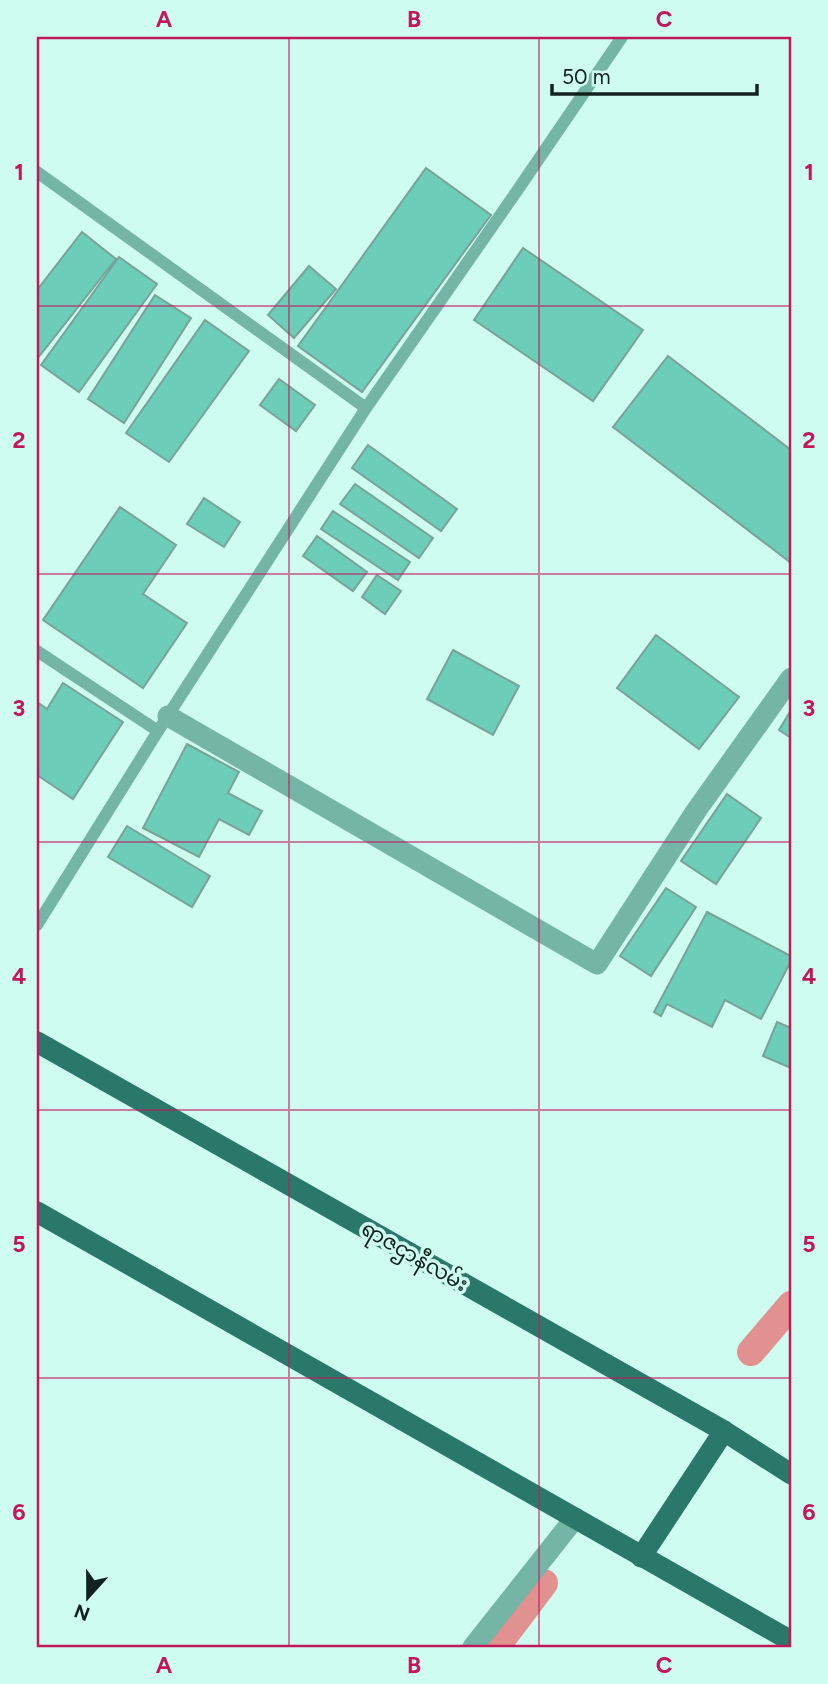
<svg xmlns="http://www.w3.org/2000/svg" width="828" height="1684" viewBox="0 0 828 1684" font-family="Figtree,'Noto Sans Myanmar',sans-serif">
	<style>
		.lines { fill: none; stroke-linecap: round; stroke-linejoin: round }
		.canal { stroke: #e09190; stroke-width: 28 }
		.building { fill: #6ccdb8; stroke: #79a399; stroke-width: 2 }
		.service { stroke: #74b5a6; stroke-width: 12 }
		.minor { stroke: #74b5a6; stroke-width: 21 }
		.primary { stroke: #297869; stroke-width: 21 }
		.grid { fill: none; stroke: #c2185b; stroke-width: 2; stroke-opacity: 0.55 }
		.labels { text-anchor: middle; dominant-baseline: central; stroke-width: 7; stroke-linejoin: round; paint-order: stroke }
		.street-label { font-size: 21px; fill: #12231f; stroke: #cffcf1 }
		.neatline { fill: none; stroke: #c2185b; stroke-width: 2.5 }
		.grid-label { font-size: 23px; text-anchor: middle; font-weight: bold; fill: #c2185b }
	</style>
	<rect width="100%" height="100%" fill="#cffcf1"/>
	<g class="lines">
		<!-- canal -->
		<g class="canal">
			<polyline points="751,1352 791,1305"/>
			<polyline points="496,1647 544,1583"/>
		</g>
	</g>
	<!-- building -->
	<g class="building">
		<polygon points="426,168 491,215 362,392 298,346"/>
		<polygon points="82,232 116,259 37,359 37,290"/>
		<polygon points="523,248 643,330 593,401 474,320"/>
		<polygon points="119,257 157,284 79,392 41,365"/>
		<polygon points="309,266 336,289 294,338 268,315"/>
		<polygon points="155,295 191,318 124,423 88,399"/>
		<polygon points="205,320 249,351 169,462 126,433"/>
		<polygon points="668,356 791,450 791,563 613,427"/>
		<polygon points="279,379 315,405 296,431 260,405"/>
		<polygon points="368,445 457,509 441,531 352,468"/>
		<polygon points="355,484 433,538 419,558 340,504"/>
		<polygon points="204,498 240,522 224,547 187,524"/>
		<polygon points="120,507 176,545 143,594 187,623 143,688 43,620"/>
		<polygon points="333,511 410,562 398,580 321,529"/>
		<polygon points="317,536 367,572 353,591 303,556"/>
		<polygon points="377,575 401,591 385,614 362,597"/>
		<polygon points="656,635 739,697 699,749 617,688"/>
		<polygon points="453,650 519,686 493,735 427,699"/>
		<polygon points="63,683 123,722 73,799 37,775 37,702 47,709"/>
		<polygon points="791,710 791,738 779,730"/>
		<polygon points="187,744 239,772 228,793 262,811 249,835 219,819 199,857 143,828"/>
		<polygon points="727,794 761,818 716,884 681,861"/>
		<polygon points="127,826 210,876 192,907 108,857"/>
		<polygon points="666,888 696,907 651,976 620,956"/>
		<polygon points="707,912 791,956 791,961 761,1019 725,1000 712,1027 667,1004 661,1016 654,1012"/>
		<polygon points="777,1022 791,1028 791,1068 763,1056"/>
	</g>
	<g class="lines">
		<!-- service -->
		<g class="service">
			<polyline points="37,172 366,408"/>
			<polyline points="37,651 158,731"/>
			<polyline points="37,925 158,731 366,408 519,188 622,37"/>
		</g>
		<!-- minor -->
		<g class="minor">
			<polyline points="168,716 597,964 696,811 791,678"/>
			<polyline points="473,1647 575,1518"/>
		</g>
		<!-- primary -->
		<g class="primary">
			<polyline points="37,1042 724,1431 791,1474"/>
			<polyline points="37,1212 791,1641"/>
			<polyline points="641,1557 724,1431"/>
		</g>
	</g>
	<!-- grid -->
	<path class="grid" d="M289,37V1647M539,37V1647M37,306H791M37,574H791M37,842H791M37,1110H791M37,1378H791"/>
	<g class="labels">
		<!-- street labels -->
		<g class="street-label">
			<text transform="translate(415 1256) rotate(30)">ရာဇဌာနီလမ်း</text>
		</g>
	</g>
	<!-- border -->
	<rect width="828" height="1684" fill="none" stroke="#cffcf1" stroke-width="77"/>
	<!-- north arrow -->
	<g transform="translate(88 1597) rotate(201)" stroke="#cffcf1" stroke-width="5" paint-order="stroke">
	<path d="M0-5L12 26L0 18L-12 26Z" fill="#12231f"/>
	<text y="-10" font-size="19" font-weight="bold" text-anchor="middle" fill="#12231f">N</text>
	</g>
	<!-- scale -->
	<path d="M552 84v10h205v-10" fill="none" stroke="#12231f" stroke-width="3.5"/>
	<text x="562" y="84" font-size="21" fill="#12231f" stroke="#cffcf1" stroke-width="5" paint-order="stroke">50 m</text>
	<rect x="38" y="38" width="752" height="1608" class="neatline"/>
	<g class="grid-label">
		<text x="164" y="27">A</text>
		<text x="414" y="27">B</text>
		<text x="664" y="27">C</text>
		<text x="19" y="180">1</text>
		<text x="809" y="180">1</text>
		<text x="19" y="448">2</text>
		<text x="809" y="448">2</text>
		<text x="19" y="716">3</text>
		<text x="809" y="716">3</text>
		<text x="19" y="984">4</text>
		<text x="809" y="984">4</text>
		<text x="19" y="1252">5</text>
		<text x="809" y="1252">5</text>
		<text x="19" y="1520">6</text>
		<text x="809" y="1520">6</text>
		<text x="164" y="1673">A</text>
		<text x="414" y="1673">B</text>
		<text x="664" y="1673">C</text>
	</g>
</svg>
